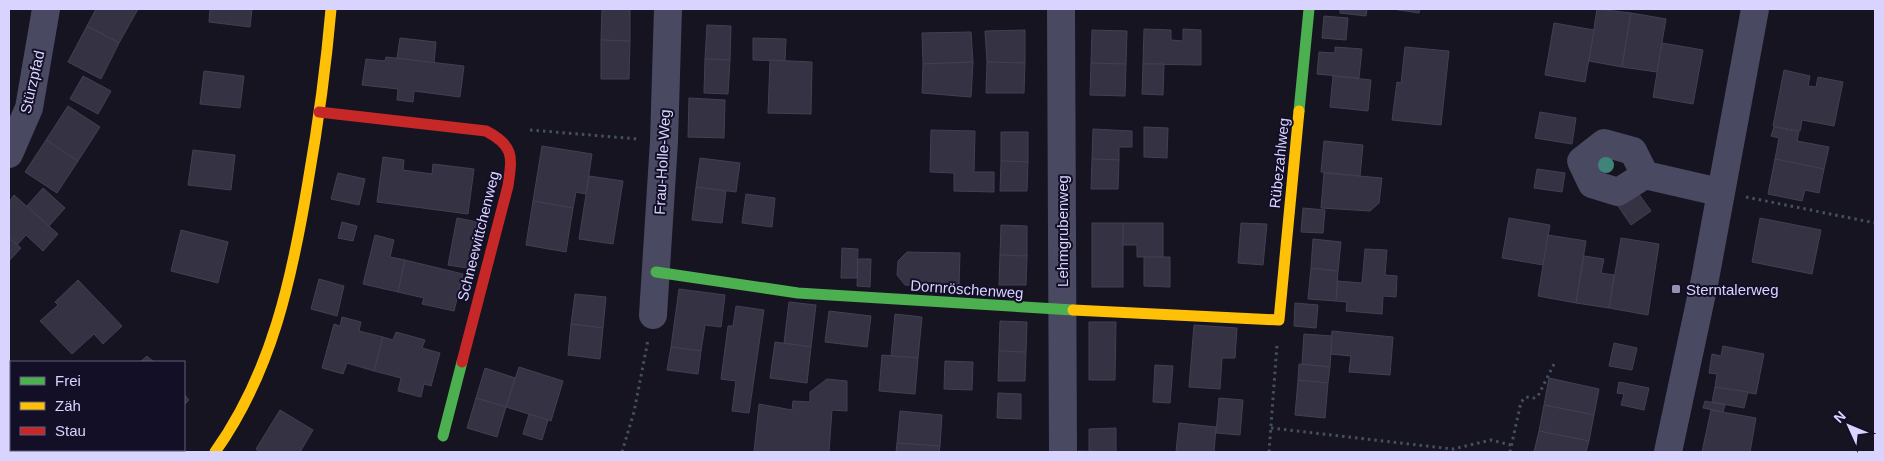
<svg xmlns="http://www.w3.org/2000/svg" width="1884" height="461" viewBox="0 0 1884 461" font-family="Arial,sans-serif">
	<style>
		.building { fill: #343243; stroke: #433f54 }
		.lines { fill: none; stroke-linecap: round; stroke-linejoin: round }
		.path { stroke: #44505f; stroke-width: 3; stroke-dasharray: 2.5 4; stroke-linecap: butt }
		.street { stroke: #4a4962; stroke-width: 28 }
		.fast { stroke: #4caf50; stroke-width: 11 }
		.slow { stroke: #ffc107; stroke-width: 11 }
		.jam { stroke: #c62828; stroke-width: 11 }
		.tree { fill: #3e8478 }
		.poi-dot { fill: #9591b1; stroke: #130f26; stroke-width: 2 }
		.labels { text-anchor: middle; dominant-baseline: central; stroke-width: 4; stroke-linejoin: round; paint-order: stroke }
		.street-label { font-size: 15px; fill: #d9d4ff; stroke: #130f26 }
		.poi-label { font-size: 15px; fill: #d9d4ff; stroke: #130f26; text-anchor: start }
	</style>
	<rect width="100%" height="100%" fill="#161421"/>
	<!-- building -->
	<g class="building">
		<polygon points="96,9 138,9 119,43 87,26"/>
		<polygon points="210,9 252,9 250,27 209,22"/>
		<polygon points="602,9 630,9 630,41 601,40"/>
		<polygon points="1340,9 1367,9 1366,16 1340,13"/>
		<polygon points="1392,9 1420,9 1419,13"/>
		<polygon points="1597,9 1631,13 1622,67 1589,61"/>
		<polygon points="1631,13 1666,19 1657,72 1622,67"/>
		<polygon points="1324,16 1348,18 1346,40 1322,38"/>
		<polygon points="1554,23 1594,30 1585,82 1545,75"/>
		<polygon points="707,25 731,26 730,60 705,59"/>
		<polygon points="87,26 119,43 101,79 68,62"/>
		<polygon points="1144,29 1171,30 1171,40 1183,41 1183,29 1201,30 1201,65 1143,64"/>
		<polygon points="1025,30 1025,63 987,62 985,31"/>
		<polygon points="1092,30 1127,31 1126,64 1091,63"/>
		<polygon points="971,32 973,62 923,64 922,33"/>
		<polygon points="400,38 436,42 434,63 397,58"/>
		<polygon points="753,38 786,39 785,61 753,60"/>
		<polygon points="601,40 630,41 629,79 601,79"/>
		<polygon points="1662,43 1703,50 1693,104 1653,97"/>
		<polygon points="1335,47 1362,49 1359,78 1317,74 1319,52 1335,53"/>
		<polygon points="1405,47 1449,51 1441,125 1392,120 1397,82 1401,83"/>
		<polygon points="386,57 464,66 460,97 414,91 413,102 397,100 398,89 362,85 366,59 385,61"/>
		<polygon points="705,59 730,60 728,94 704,93"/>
		<polygon points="770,60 812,62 811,114 768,113"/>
		<polygon points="973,62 971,97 922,93 923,64"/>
		<polygon points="987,62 1025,63 1024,93 986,93"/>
		<polygon points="1091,63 1126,64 1125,96 1090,95"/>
		<polygon points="1143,64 1164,64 1163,95 1142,94"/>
		<polygon points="1784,70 1810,76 1808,86 1816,87 1818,77 1843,82 1834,126 1802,120 1800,131 1773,126"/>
		<polygon points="204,71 244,76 240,108 200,104"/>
		<polygon points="83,76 111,91 98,114 70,99"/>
		<polygon points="1333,76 1371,80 1368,111 1330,107"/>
		<polygon points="689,98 725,100 724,138 688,137"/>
		<polygon points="68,106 100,127 78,161 46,140"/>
		<polygon points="1540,112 1576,118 1572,144 1535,138"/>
		<polygon points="1144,127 1168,128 1167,158 1144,157"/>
		<polygon points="1774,127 1799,132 1797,141 1829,147 1824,169 1775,159 1779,138 1771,136"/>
		<polygon points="1093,129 1132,131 1132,147 1119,147 1119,160 1092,159"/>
		<polygon points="931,130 975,131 974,172 994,172 994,192 954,191 954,173 930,172"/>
		<polygon points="1001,132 1028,132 1028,162 1001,161"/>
		<polygon points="46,140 78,161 57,193 25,172"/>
		<polygon points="1324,141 1363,145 1360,176 1321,172"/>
		<polygon points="542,146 592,154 586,194 576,192 573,208 533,201"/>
		<polygon points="193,150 235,155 231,190 188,185"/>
		<polygon points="383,157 404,160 403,170 432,174 433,164 474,169 468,214 377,202"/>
		<polygon points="700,158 740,163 736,192 696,187"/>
		<polygon points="1092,159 1119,160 1118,189 1091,189"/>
		<polygon points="1775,159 1824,169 1819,193 1805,190 1802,201 1768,194"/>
		<polygon points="1001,161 1028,162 1027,191 1000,191"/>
		<polygon points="1537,169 1565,173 1562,192 1534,188"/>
		<polygon points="338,173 365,179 359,205 331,199"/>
		<polygon points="1324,173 1382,178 1379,203 1370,211 1321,208"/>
		<polygon points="589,176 623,181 613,244 579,239"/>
		<polygon points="696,187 726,191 722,223 692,220"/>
		<polygon points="43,188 65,208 49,226 27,206"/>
		<polygon points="1638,193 1651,211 1631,225 1618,206"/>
		<polygon points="746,194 775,198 772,227 742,223"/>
		<polygon points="14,195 58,234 43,251 26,235 17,245 9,238 9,202"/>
		<polygon points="533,201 573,208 566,252 526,245"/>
		<polygon points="1303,208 1325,210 1323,233 1301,232"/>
		<polygon points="457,218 483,223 473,269 448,265"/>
		<polygon points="1509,218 1550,225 1543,265 1502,258"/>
		<polygon points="1760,218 1821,230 1812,274 1752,262"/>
		<polygon points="342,222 357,226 353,241 338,238"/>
		<rect x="1092" y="223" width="31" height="64"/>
		<polygon points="1123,223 1163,223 1163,257 1137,257 1137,245 1123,245"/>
		<polygon points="1241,223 1267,224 1263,265 1238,263"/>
		<polygon points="1001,225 1027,226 1027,256 1000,255"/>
		<polygon points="181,230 228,242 218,283 171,271"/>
		<polygon points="375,235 394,240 390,257 405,260 398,292 363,284"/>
		<polygon points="1548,235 1586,241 1576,303 1538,296"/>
		<polygon points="9,238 21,248 9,261"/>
		<polygon points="1621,238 1659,244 1648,315 1609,308"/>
		<polygon points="1313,239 1341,242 1338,271 1311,268"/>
		<polygon points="842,248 858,249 857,278 841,278"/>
		<polygon points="1365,249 1387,250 1385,275 1397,276 1396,297 1383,296 1382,314 1346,311 1347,302 1336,301 1337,281 1362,283"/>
		<polygon points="907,252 960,253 959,287 905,285 897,275 898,261"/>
		<polygon points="1000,255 1027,256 1026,285 999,285"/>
		<polygon points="1584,256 1604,259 1601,273 1614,275 1609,308 1576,303"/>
		<polygon points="1144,257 1170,257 1170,287 1144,286"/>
		<polygon points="858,259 871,259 870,287 857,286"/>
		<polygon points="405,260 463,274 454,311 422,304 424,298 398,292"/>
		<polygon points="1311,268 1338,271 1336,301 1308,299"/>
		<polygon points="319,279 344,286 337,316 311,309"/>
		<polygon points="78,280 122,326 103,344 94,334 72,354 40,321 58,305 55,302"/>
		<polygon points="679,289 725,295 721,327 705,325 701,351 671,347"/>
		<polygon points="575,294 606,297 603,328 571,324"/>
		<polygon points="789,302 816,305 811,347 784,343"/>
		<polygon points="1295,303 1318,305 1316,328 1294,326"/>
		<polygon points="736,306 764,310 749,413 732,411 736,381 721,379 728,326 733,326"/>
		<polygon points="829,311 871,316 867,347 825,342"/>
		<polygon points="895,314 922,317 918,358 891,356"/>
		<polygon points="342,317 361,322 359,331 383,337 374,371 347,363 343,374 322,368 334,324 340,326"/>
		<polygon points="1000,321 1027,322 1026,352 999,351"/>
		<polygon points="1089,322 1116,322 1115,380 1089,380"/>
		<polygon points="571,324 603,328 600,359 568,355"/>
		<polygon points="1194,325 1237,328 1235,358 1222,358 1220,389 1189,387"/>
		<polygon points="1332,331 1393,337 1390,375 1349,372 1351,356 1330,354"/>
		<polygon points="396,332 425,340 422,348 440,353 431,386 424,384 421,397 398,391 401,378 374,371 383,337 393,340"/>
		<polygon points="1304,334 1332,336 1330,367 1302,364"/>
		<polygon points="775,342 811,347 807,383 770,378"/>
		<polygon points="1614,343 1637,348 1632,370 1609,366"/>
		<polygon points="1723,346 1764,354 1756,394 1715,387 1717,374 1709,373 1712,354 1721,356"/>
		<polygon points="671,347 701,351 698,374 667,370"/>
		<polygon points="999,351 1026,352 1025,381 998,381"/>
		<polygon points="882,355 918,358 915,394 879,391"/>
		<polygon points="147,356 154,362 140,362"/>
		<polygon points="945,361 973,362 972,390 944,389"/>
		<polygon points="1299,364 1330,367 1328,383 1298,380"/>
		<polygon points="1155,365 1173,366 1170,403 1153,402"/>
		<polygon points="519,367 563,381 551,421 506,407"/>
		<polygon points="485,368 515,378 506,407 476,398"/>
		<polygon points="1549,378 1599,389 1594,415 1544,405"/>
		<polygon points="827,379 847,381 847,411 832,410 829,452 754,452 759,404 792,410 793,401 810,402 810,392"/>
		<polygon points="1298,380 1328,383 1325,418 1295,415"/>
		<polygon points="1619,382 1649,388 1644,410 1621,405 1624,394 1617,393"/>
		<polygon points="1715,387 1748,392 1744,408 1712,402"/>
		<polygon points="998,393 1021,394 1021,419 997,418"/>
		<polygon points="184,394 189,400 184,405"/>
		<polygon points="476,398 506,407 497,437 467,428"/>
		<polygon points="1219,398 1243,400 1240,435 1216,433"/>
		<polygon points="1705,401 1725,405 1723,412 1703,408"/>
		<polygon points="1544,405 1594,415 1589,441 1539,431"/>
		<polygon points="280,410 313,430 300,452 260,452 256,449"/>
		<polygon points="1711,410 1756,418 1750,452 1702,452"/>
		<polygon points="900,411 942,415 940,446 897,443"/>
		<polygon points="529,414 548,420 542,440 523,434"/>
		<polygon points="1179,423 1216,427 1214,452 1176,452"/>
		<polygon points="1116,428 1116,452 1089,451 1089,429"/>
		<polygon points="1539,431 1589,441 1586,452 1534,452"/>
		<polygon points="897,443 940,446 939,452 896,452"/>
		<polygon points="1078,451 1116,452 1078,452"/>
	</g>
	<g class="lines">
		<!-- path -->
		<g class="path">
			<polyline points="530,130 638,139"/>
			<polyline points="1746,197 1875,223"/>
			<polyline points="1271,428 1453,449 1491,440 1511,445"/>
			<polyline points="622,452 634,412 648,340"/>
			<polyline points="1269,452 1277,345"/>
			<polyline points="1510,452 1521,402 1526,397 1534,398 1538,396 1554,364"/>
		</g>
		<!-- street -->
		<g class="street">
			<polyline points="1061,9 1063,452"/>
			<polyline points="9,154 29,108 46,9"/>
			<polyline points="1645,175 1618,192 1592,184 1581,161 1604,143 1633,151 1645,175 1719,192"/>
			<polyline points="653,315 664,141 668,9"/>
			<polyline points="9,382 11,385"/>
			<polyline points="72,450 75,452"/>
			<polyline points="1668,452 1705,279 1755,9"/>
		</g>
		<!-- fast -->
		<g class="fast">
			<polyline points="1299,111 1309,9"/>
			<polyline points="656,272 798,293 1073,310"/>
			<polyline points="443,436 462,362"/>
		</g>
		<!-- slow -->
		<g class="slow">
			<polyline points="1073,310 1279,320 1299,111"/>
			<path d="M215,452C272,372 292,278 308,182C318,125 326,67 331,9"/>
		</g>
		<!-- jam -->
		<path class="jam" d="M319,112L486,131C515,146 512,157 508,186L462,362"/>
	</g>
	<!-- trees -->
	<circle class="tree" cx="1606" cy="165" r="8"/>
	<!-- markers -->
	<rect class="poi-dot" x="1671" y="284" width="10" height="10" rx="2.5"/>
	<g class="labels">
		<!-- street labels -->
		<g class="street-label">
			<text transform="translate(32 82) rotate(-77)">Stürzpfad</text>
			<text transform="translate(662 162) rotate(-87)">Frau-Holle-Weg</text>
			<text transform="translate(1279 163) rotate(-84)">Rübezahlweg</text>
			<text transform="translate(1062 231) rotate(-90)">Lehmgrubenweg</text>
			<text transform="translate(478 236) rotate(-76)">Schneewittchenweg</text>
			<text transform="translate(967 289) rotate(4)">Dornröschenweg</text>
		</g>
		<!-- poi labels -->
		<g class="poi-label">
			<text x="1686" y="289">Sterntalerweg</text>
		</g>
	</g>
	<!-- border -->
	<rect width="1884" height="461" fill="none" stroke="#d9d4ff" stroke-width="20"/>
	<!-- legend -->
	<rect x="10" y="361" width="175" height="90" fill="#130f26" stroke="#625e7d"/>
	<rect x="20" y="377" width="25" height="8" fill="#4caf50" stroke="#625e7d"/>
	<text x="55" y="386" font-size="15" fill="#d9d4ff">Frei</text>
	<rect x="20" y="402" width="25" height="8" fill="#ffc107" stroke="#625e7d"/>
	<text x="55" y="411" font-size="15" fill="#d9d4ff">Zäh</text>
	<rect x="20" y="427" width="25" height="8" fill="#c62828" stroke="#625e7d"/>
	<text x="55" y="436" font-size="15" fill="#d9d4ff">Stau</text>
	<!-- north arrow -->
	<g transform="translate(1849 426) rotate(314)" stroke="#130f26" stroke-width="4" paint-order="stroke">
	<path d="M0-4L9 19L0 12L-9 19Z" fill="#d9d4ff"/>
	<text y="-8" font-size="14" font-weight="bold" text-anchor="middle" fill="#d9d4ff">N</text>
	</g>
</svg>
